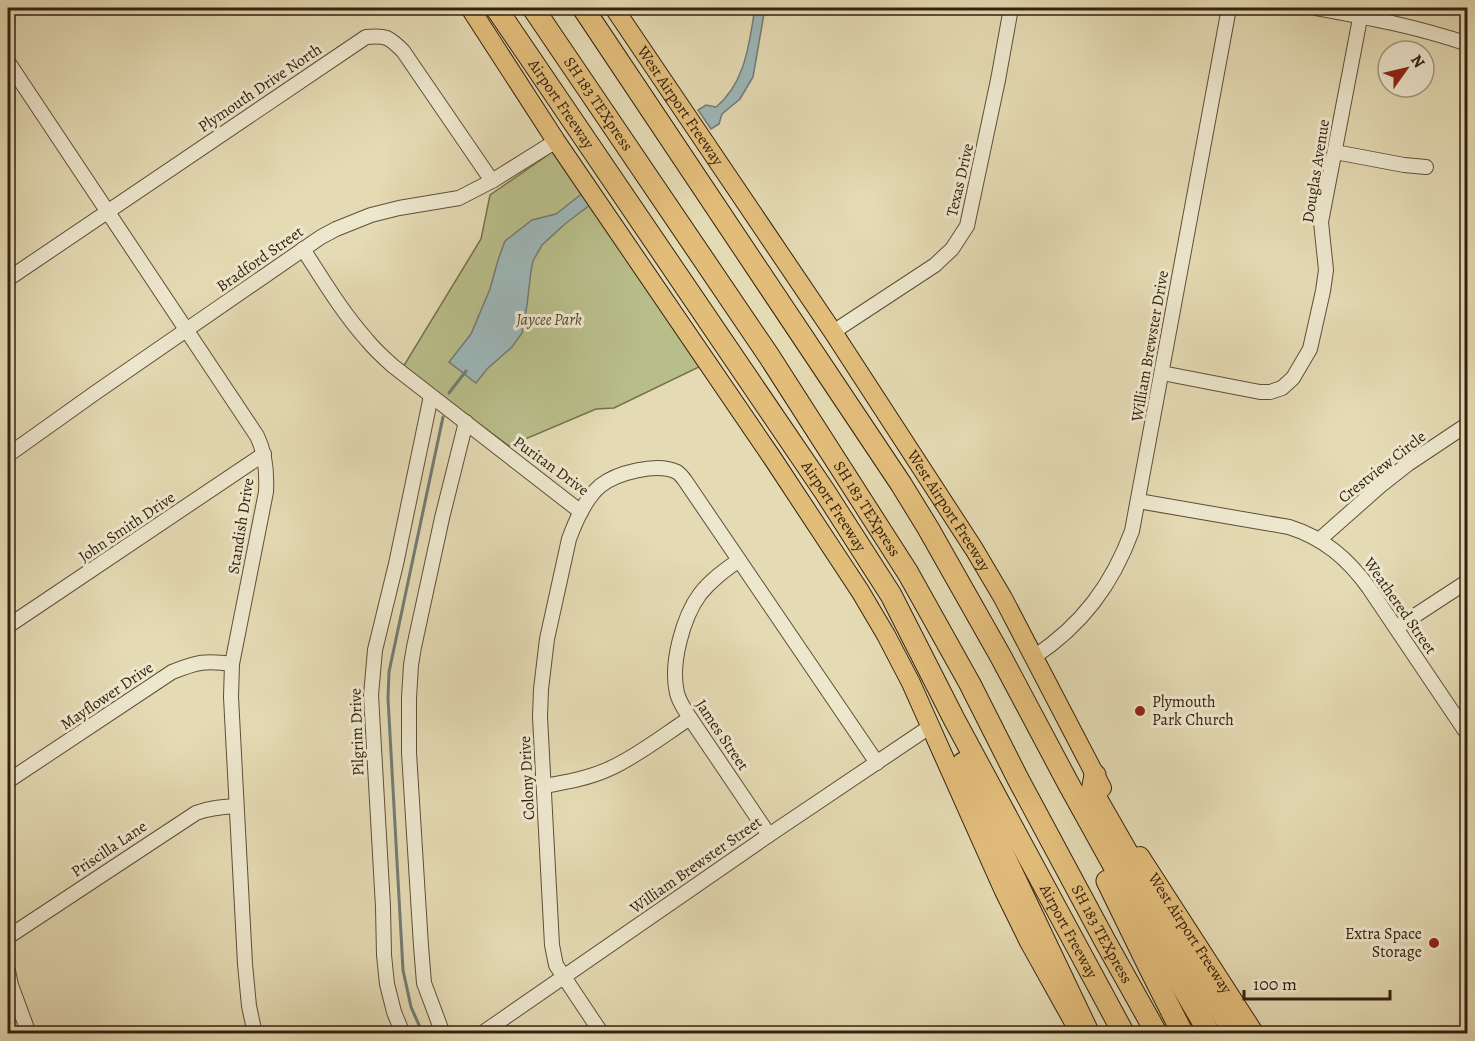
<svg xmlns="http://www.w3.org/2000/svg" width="1475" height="1041" viewBox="0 0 1475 1041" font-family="Alegreya,serif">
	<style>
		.green { fill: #b8be8a; stroke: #76704c; stroke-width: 1.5 }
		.water { fill: #9cb7b9; stroke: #727b75; stroke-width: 1.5 }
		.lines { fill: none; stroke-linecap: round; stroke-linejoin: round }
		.stream { stroke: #727b75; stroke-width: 3 }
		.minor-casing { stroke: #604f37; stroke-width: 16 }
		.major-casing { stroke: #34210e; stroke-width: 20 }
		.highway-casing { stroke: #34210e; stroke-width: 23 }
		.minor { stroke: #ede7ce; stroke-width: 14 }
		.major { stroke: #e2bd7a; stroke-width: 18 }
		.highway { stroke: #e2bd7a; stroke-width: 21 }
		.poi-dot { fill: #8f2418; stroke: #ede7ce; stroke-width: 2 }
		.labels { text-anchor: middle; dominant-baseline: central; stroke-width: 6; stroke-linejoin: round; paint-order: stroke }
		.street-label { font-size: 16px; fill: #34210e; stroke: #ede7ce }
		.park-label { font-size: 16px; font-style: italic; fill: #55482d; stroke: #ede7ce }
		.poi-label { font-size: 16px; fill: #34210e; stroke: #ede7ce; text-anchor: start }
	</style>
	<rect width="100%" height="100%" fill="#e4dab3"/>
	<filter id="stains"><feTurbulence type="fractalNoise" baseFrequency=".00333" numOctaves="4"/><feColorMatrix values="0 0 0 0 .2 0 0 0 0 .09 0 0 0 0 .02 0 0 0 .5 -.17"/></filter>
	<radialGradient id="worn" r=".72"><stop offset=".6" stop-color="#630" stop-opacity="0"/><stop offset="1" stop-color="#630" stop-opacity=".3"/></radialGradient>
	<!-- green -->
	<polygon class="green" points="555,150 701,366 614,408 596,409 509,446 403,367 481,239 490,195"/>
	<!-- water -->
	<g class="water">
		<path d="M755,8H765L753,77L740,99L722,114L719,124L711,129L698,110L706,105L716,107C746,82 749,43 755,8Z"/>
		<polygon points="584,192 591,204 565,224 542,245 533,261 531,271 527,305 522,333 512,347 487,369 476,383 449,362 471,334 490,289 498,260 505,241 532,220 556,214"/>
	</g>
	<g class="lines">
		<!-- stream -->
		<g class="stream">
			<polyline points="449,393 466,371"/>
			<polyline points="423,1034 411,1007 403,970 388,698 389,672 443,417"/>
		</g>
		<!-- minor casing -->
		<g class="minor-casing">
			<g id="minor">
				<path d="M1316,8C1367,17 1418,27 1468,44"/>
				<path d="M8,62L257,436C266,454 267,473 266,492L232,664L231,697L245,964L249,1006L255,1034"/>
				<polyline points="1335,152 1404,165 1426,167"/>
				<path d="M303,249C323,280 342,312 367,340C375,350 384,358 393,366L581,512"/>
				<path d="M8,279L366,37C386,35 389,37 403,51L492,181"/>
				<polyline points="833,332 935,265 952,249 967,226 998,80 1011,8"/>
				<polyline points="1162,373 1260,392 1270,392 1282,388 1293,378 1310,349 1323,291 1326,270 1321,222 1362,8"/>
				<polyline points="8,455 95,393 321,237 336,229 371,215 399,208 459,198 492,181 556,141"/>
				<path d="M1138,501L1289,527C1324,538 1348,559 1369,588L1468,735"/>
				<polyline points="1319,540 1380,486 1408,464 1468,424"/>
				<path d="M739,560C725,570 711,580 700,594C683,617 670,664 677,693C679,702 685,710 690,718L769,835"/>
				<polyline points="8,626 264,454"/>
				<polyline points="1396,628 1468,581"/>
				<path d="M1034,657C1082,625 1112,585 1132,531L1229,8"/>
				<path d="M8,781L172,672C197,662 206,660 232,664"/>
				<path d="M544,786C567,782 590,778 611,768C639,755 664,735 690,718"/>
				<path d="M8,937L196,813C209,808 222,807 236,806"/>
				<polyline points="8,971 11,985 29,1034"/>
				<polyline points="403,1034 394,1012 387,984 384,955 383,907 371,695 375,650 396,564 431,396"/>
				<polyline points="443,1034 424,983 421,946 409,753 409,698 411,665 414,647 442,518 466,422"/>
				<polyline points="481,1034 769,835 931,726"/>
				<path d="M602,1034L556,965L552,945L540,717L541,689L547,639L569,539C576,520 585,499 600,486C616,473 657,462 677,472C680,474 684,479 686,482L877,763"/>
			</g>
		</g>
		<!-- major casing -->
		<g class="major-casing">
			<g id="major">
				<polyline points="470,8 556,141 773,459 860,591 886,635 911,683 1003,889 1029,942 1073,1021"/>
				<path id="s1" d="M614,8L833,332L974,549L1003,598L1102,788"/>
				<path id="s2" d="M1140,856L1255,1034"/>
			</g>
		</g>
		<!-- highway casing -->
		<g class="highway-casing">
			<g id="highway">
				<path id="s3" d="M496,8L825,492L891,595L954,719L1124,1034"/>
				<path id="s4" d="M533,8L769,356L908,573L970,684L1018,779L1105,941L1157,1034"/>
				<polyline points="583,8 901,484 928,528 1001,657 1068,783 1151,933 1210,1034"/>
				<polyline points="963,763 1000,847 1089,1034"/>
				<polyline points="1095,775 1092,791 1188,959 1235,1034"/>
				<polyline points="1107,881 1149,967 1183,1034"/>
			</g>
		</g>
		<!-- minor -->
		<use href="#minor" class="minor"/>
		<!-- major -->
		<use href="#major" class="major"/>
		<!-- highway -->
		<use href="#highway" class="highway"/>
	</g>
	<!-- markers -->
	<g class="poi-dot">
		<circle cx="1140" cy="711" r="6"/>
		<circle cx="1434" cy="943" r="6"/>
	</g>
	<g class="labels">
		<!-- street labels -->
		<g class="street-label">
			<text transform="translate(260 88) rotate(-34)">Plymouth Drive North</text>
			<text stroke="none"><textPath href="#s3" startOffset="116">Airport Freeway</textPath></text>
			<text stroke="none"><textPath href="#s4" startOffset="116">SH 183 TEXpress</textPath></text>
			<text stroke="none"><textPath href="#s1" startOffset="118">West Airport Freeway</textPath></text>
			<text transform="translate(1316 171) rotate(-81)">Douglas Avenue</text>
			<text transform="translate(960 180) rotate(-77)">Texas Drive</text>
			<text transform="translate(260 259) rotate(-35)">Bradford Street</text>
			<text transform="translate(1150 346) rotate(-80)">William Brewster Drive</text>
			<text transform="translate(551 466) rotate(36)">Puritan Drive</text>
			<text transform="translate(1382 467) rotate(-38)">Crestview Circle</text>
			<text stroke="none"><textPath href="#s3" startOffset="602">Airport Freeway</textPath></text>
			<text stroke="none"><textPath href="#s4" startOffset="602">SH 183 TEXpress</textPath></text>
			<text stroke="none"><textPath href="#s1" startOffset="604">West Airport Freeway</textPath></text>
			<text transform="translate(241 526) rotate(-81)">Standish Drive</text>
			<text transform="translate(127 527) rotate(-34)">John Smith Drive</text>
			<text transform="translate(1400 606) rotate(55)">Weathered Street</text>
			<text transform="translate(107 696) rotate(-34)">Mayflower Drive</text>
			<text transform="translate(357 732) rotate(-92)">Pilgrim Drive</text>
			<text transform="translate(722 735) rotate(56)">James Street</text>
			<text transform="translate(527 778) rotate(-93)">Colony Drive</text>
			<text transform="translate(109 849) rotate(-34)">Priscilla Lane</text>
			<text transform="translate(696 865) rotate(-35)">William Brewster Street</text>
			<text stroke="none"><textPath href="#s3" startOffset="1088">Airport Freeway</textPath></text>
			<text stroke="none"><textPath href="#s4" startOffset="1088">SH 183 TEXpress</textPath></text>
			<text stroke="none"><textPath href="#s2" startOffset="92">West Airport Freeway</textPath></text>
		</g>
		<!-- park labels -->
		<g class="park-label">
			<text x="549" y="320">Jaycee Park</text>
		</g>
		<!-- poi labels -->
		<g class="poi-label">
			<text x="1152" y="702">Plymouth<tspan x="1152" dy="18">Park Church</tspan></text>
			<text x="1422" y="934" text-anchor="end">Extra Space<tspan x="1422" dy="18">Storage</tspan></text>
		</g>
	</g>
	<!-- margin -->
	<rect width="1475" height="1041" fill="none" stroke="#e4dab3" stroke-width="30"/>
	<rect x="9" y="9" width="1457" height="1023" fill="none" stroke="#34210e" stroke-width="3"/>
	<rect x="15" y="15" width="1445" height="1011" fill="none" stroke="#34210e" stroke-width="1.5"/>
	<!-- north arrow -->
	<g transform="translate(1406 69) rotate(56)"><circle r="28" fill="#ede7ce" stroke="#a39881" stroke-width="1.5"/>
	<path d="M0-4.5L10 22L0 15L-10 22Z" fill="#8f2418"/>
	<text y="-9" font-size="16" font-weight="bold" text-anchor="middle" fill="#34210e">N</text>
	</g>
	<!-- scale -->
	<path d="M1244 990v9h146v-9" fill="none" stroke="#34210e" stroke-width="3"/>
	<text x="1253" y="990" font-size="18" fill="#34210e" stroke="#ede7ce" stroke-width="4.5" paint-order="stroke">100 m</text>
	<rect width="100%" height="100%" filter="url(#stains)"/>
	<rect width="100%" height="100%" fill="url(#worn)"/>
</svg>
